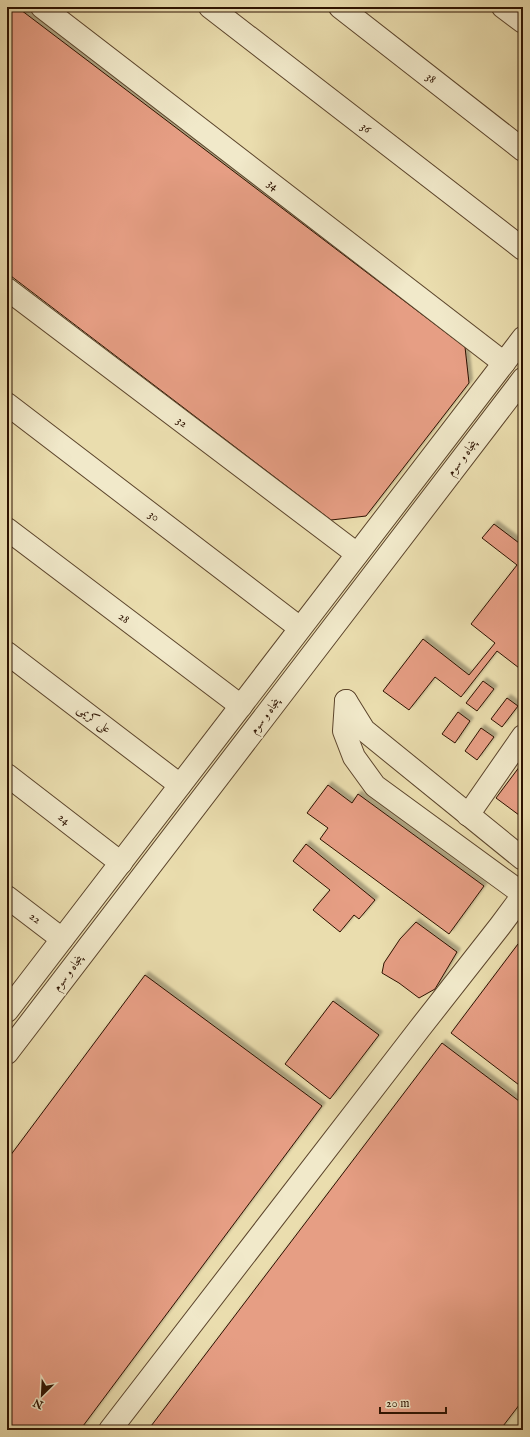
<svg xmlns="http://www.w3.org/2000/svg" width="530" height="1437" viewBox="0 0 530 1437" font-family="'IM FELL English',Amiri,serif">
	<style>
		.building { fill: #e69e84; stroke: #2d1200; filter: url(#shadow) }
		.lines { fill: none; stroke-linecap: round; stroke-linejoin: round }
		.minor-casing { stroke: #5c452c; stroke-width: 24 }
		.minor { stroke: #f1e9ca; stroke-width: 22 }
		.labels { text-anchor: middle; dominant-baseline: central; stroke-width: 3.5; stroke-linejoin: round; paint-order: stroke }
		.street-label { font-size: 12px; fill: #2d1200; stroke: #f1e9ca }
	</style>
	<defs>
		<filter id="shadow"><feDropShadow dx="3.5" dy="-3.5" stdDeviation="1" flood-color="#0004"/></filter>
	</defs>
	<rect width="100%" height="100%" fill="#eaddae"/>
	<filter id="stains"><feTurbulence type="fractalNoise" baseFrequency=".005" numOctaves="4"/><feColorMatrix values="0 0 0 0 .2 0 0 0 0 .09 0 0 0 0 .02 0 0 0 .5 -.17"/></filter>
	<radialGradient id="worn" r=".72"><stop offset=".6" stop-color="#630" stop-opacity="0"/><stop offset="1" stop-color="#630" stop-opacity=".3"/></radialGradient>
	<!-- building -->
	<g class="building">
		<polygon points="7,7 17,7 465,347 469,383 366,516 331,520 7,273"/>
		<polygon points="494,524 523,546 523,671 497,651 461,697 435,677 409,710 383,691 423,639 469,675 495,643 471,624 517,565 482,538"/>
		<polygon points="483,681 494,689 477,711 466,703"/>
		<polygon points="507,698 518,706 502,727 491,719"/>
		<polygon points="458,712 470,721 455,743 442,734"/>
		<polygon points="481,728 494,737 477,760 465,751"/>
		<polygon points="523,762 523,818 496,798"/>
		<polygon points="328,785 352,803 358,794 484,886 449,934 320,839 328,828 307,813"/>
		<polygon points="306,844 375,900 359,919 354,915 340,932 313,910 330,890 293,861"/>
		<polygon points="416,922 457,952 435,989 419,998 399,983 382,973 384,963 400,939"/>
		<polygon points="518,944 523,948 523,1088 451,1033"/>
		<polygon points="145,975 322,1106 80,1430 7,1430 7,1160"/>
		<polygon points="333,1001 379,1035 330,1099 285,1064"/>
		<polygon points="442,1043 523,1104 523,1400 500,1430 148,1430"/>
	</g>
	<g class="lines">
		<!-- minor casing -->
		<g class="minor-casing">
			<g id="minor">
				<polyline points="42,7 504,363"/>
				<polyline points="210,7 523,249"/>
				<polyline points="340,7 523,150"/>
				<polyline points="503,7 523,22"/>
				<polyline points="7,289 357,554"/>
				<polyline points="7,404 300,628"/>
				<polyline points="7,529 241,706"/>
				<polyline points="7,653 180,785"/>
				<polyline points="346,701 344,731 354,757 375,786 523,894"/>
				<polyline points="346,701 364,730 523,859"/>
				<polyline points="7,775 121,863"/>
				<polyline points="468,815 523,736"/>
				<polyline points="7,897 62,939"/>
				<polyline points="7,1011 523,338"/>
				<polyline points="7,1053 523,379"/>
				<polyline points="110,1430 420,1028 500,926 523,895"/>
			</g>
		</g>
		<!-- minor -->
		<use href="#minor" class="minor"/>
	</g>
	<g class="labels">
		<!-- street labels -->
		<g class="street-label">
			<text transform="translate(431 78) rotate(38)">38</text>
			<text transform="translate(366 128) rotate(38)">36</text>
			<text transform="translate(273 185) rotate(38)">34</text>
			<text transform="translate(182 422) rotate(37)">32</text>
			<text transform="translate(462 458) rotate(-53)">پنجاه و سوم</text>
			<text transform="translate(154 516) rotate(37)">30</text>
			<text transform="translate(124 618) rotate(37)">28</text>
			<text transform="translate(265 716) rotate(-53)">پنجاه و سوم</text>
			<text transform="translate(94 719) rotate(37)">علی کریمی</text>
			<text transform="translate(64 819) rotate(38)">24</text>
			<text transform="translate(35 918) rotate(37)">22</text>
			<text transform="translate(68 973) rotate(-53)">پنجاه و سوم</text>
		</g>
	</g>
	<!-- margin -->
	<rect width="530" height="1437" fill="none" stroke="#eaddae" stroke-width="24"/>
	<rect x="8" y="8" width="514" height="1421" fill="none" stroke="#2d1200" stroke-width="2"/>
	<rect x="12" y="12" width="506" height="1413" fill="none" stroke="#2d1200"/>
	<!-- north arrow -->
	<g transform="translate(42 1395) rotate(204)" stroke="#f1e9ca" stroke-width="3" paint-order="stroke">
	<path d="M0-3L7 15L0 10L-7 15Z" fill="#2d1200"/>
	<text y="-6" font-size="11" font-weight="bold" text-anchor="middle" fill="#2d1200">N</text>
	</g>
	<!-- scale -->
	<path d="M380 1407v6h66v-6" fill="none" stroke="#2d1200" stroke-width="2"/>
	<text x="386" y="1407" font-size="12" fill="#2d1200" stroke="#f1e9ca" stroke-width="3" paint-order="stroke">20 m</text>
	<rect width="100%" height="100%" filter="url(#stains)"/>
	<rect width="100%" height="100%" fill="url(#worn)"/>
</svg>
